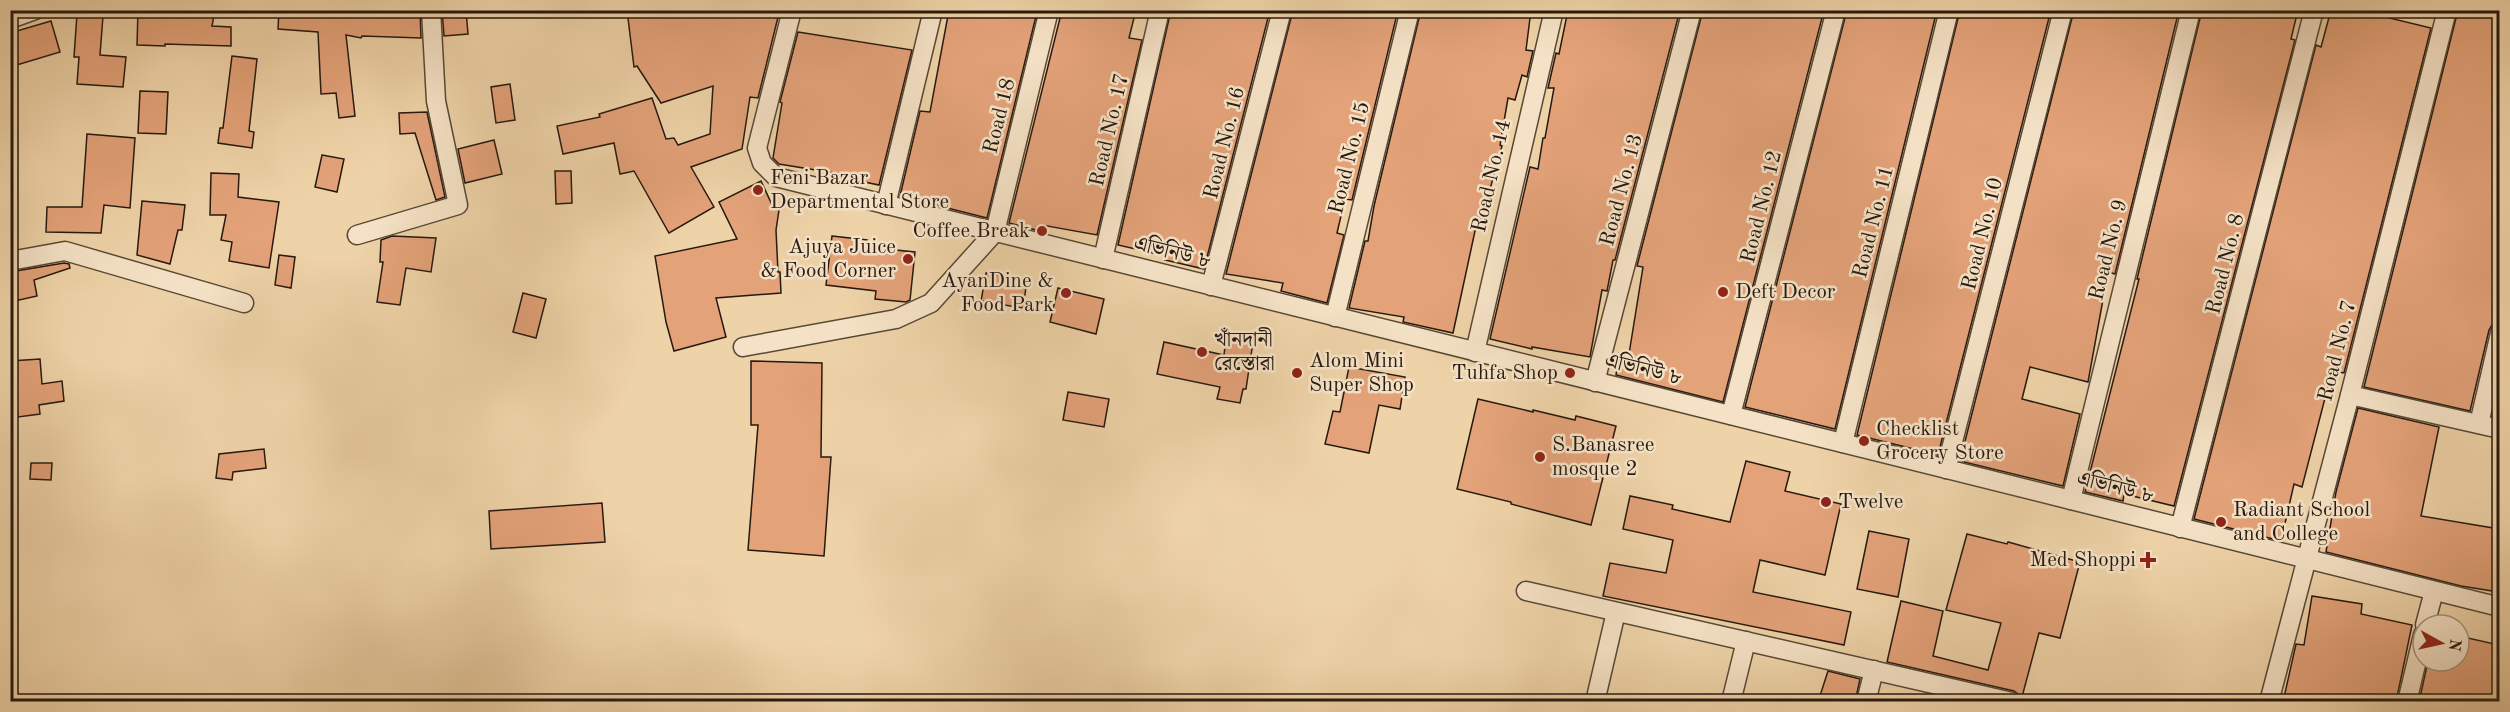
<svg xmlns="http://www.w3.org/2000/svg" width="2510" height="712" viewBox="0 0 2510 712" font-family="'Old Standard TT','Noto Serif Bengali',serif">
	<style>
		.building { fill: #e4a279; stroke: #261910; stroke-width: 1.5 }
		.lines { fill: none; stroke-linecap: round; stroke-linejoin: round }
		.street-casing { stroke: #584836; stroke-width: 21 }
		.street { stroke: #f5e2c6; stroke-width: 18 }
		.poi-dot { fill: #8f2418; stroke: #f5e2c6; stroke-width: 2 }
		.labels { text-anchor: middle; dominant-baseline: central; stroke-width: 5; stroke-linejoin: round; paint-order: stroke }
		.street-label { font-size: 21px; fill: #261910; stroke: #f5e2c6 }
		.poi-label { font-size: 21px; fill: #261910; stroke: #f5e2c6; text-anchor: start }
	</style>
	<rect width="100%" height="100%" fill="#efd3a8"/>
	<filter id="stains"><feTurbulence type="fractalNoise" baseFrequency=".00333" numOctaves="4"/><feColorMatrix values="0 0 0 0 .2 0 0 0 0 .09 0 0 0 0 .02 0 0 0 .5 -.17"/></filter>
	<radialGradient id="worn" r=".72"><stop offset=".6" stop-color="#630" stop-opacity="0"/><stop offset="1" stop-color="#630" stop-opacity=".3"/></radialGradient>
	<!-- building -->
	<g class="building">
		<polygon points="138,10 215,10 212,26 231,27 231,46 165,44 165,46 137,45"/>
		<polygon points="279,10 420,10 421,38 362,36 361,38 346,35 355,116 339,118 336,93 321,94 318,32 278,29"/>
		<polygon points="442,10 466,10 468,34 444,36"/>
		<polygon points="627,10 766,10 779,13 758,98 750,97 742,149 691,167 714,207 669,233 634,171 620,174 614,143 563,154 557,126 600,117 599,114 652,98 666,139 674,138 678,145 710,134 713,86 661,103 637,66 634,67"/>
		<polygon points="949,10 1037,12 987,218 900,196 920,111 930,112"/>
		<polygon points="1062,10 1136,10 1129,38 1142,40 1097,235 1042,225 1040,231 1009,223"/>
		<polygon points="1171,10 1270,10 1204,269 1165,260 1166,256 1118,245"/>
		<polygon points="1293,10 1398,10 1352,200 1345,199 1337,233 1344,235 1327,303 1281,291 1283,283 1226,274"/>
		<polygon points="1421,10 1531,10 1526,50 1533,51 1527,77 1522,75 1515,100 1508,98 1500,145 1502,146 1482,218 1478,217 1453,333 1403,322 1404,317 1349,308 1365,241 1368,241 1374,206"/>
		<polygon points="1568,10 1680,10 1615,260 1613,260 1607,291 1602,290 1590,357 1532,347 1532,349 1490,339 1530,167 1538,169 1543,138 1545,138 1554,88 1548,88 1556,53 1559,54"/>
		<polygon points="1703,10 1824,10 1723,402 1616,375 1619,353 1629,354 1643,267 1637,266"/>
		<polygon points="1847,10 1937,10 1835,429 1745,407"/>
		<polygon points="1960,10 2051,10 1938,455 1857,435"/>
		<polygon points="2074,10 2179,10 2115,274 2108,272 2088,382 2030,367 2022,399 2080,414 2063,486 1960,461"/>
		<polygon points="2202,10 2298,10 2291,39 2295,40 2174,506 2124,494 2123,501 2085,492 2139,279 2137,279"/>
		<polygon points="2331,10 2374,10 2373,14 2431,28 2344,373 2332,371 2302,487 2294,484 2281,541 2194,519 2316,45 2321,47"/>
		<polygon points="2458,10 2499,10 2499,322 2492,325 2489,330 2470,411 2364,387"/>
		<polygon points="77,14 103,16 100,55 126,57 123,87 77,84 79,57 74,57"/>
		<polygon points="51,21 60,52 10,67 10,33"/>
		<polygon points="798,32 912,50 879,185 840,177 840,174 779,164 773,158 782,103 780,102"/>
		<polygon points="232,56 257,59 249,131 254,132 252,148 218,143 220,128 223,128"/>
		<polygon points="510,84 515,120 496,123 491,87"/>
		<polygon points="140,91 168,92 166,134 138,133"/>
		<polygon points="427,112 445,197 436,200 415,133 400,134 399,113"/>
		<polygon points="87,134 135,138 130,208 104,205 101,233 46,232 47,207 82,207"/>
		<polygon points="494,140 502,174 465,183 458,149"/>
		<polygon points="322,155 344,159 337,192 315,187"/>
		<polygon points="555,171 571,171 572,203 556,204"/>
		<polygon points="211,173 239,174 238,197 279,202 269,268 229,261 232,242 221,240 226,215 210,215"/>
		<polygon points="761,181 774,209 779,210 776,230 778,272 780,272 781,293 716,298 726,337 674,351 666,322 655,256 737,239 719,202"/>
		<polygon points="142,201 185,205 182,230 178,230 170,264 137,255"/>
		<polygon points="392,236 436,238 431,272 406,268 400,305 377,302 383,262 380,262 381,240"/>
		<polygon points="832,236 867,240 866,247 915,252 910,300 906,302 875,299 876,291 826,285"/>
		<polygon points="279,255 295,257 291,288 275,285"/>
		<polygon points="64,263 69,264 70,268 34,280 37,296 10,302 10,272"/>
		<polygon points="986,273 1027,280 1023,308 981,301"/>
		<polygon points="1058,288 1104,299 1096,334 1050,322"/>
		<polygon points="523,293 546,299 536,338 513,332"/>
		<polygon points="1226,338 1253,342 1246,389 1243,389 1240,403 1217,399 1220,387 1157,374 1164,342 1224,355"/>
		<polygon points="40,359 42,384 62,381 64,401 39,405 40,414 18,417 14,381 10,382 10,361"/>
		<polygon points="751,361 822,363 821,457 831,457 824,556 748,550 758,425 751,425"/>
		<polygon points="1349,367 1405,377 1400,409 1379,405 1369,453 1325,444 1333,411 1340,412"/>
		<polygon points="2499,385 2499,417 2492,416"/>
		<polygon points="1068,392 1109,399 1104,427 1063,420"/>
		<polygon points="1478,399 1533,412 1533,410 1575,420 1576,416 1616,426 1591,525 1511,504 1511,502 1457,489"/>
		<polygon points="2358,408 2439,427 2421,516 2499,529 2499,592 2461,586 2326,552 2336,492"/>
		<polygon points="264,449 266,468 233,472 232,480 216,478 219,454"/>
		<polygon points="1746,461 1790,472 1785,491 1841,504 1825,575 1760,560 1753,592 1851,612 1844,645 1603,596 1610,563 1666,573 1673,540 1623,529 1630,496 1673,505 1672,509 1730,522"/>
		<polygon points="31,463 52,463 51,480 30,479"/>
		<polygon points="602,503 605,542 491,549 489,511"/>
		<polygon points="1869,531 1909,539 1898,597 1857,589"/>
		<polygon points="1967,534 2007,544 2008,542 2080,562 2060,638 2039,633 2022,697 2014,691 1887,662 1901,601 1943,611 1933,656 1988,670 2001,623 1946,610"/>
		<polygon points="2312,596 2362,604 2361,614 2412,625 2396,702 2283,702 2296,644 2304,645"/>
		<polygon points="2459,636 2499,645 2499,702 2419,702 2428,661 2459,661"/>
		<polygon points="1828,671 1860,679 1855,702 1818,702"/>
	</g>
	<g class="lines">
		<!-- street casing -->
		<g class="street-casing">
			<g id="street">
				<polyline points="792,10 757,148 762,163 776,177 2500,607"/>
				<polyline points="10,19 35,10"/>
				<polyline points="886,205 933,10"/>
				<polyline points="357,235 458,205 436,101 431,10"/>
				<polyline points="1103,259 1160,10"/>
				<polyline points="10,261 65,251 244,303"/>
				<polyline points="1211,286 1282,10"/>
				<polyline points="1335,317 1410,10"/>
				<polyline points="743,347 896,319 931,303 995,232 1049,10"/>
				<polyline points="1475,352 1554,10"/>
				<polyline points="1595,382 1692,10"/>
				<polyline points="2350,395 2500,429"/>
				<polyline points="1731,415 1836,10"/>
				<polyline points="2479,424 2500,333"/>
				<polyline points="1843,443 1949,10"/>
				<polyline points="1946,469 2063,10"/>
				<polyline points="2071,500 2191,10"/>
				<polyline points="2180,528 2314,10"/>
				<polyline points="1526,591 2012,702"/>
				<polyline points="2425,625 2434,591"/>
				<polyline points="1595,702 1616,612"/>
				<polyline points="1731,702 1746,641"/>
				<polyline points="1866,702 1874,670"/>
				<polyline points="2269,702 2350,395 2447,10"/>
				<polyline points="2407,702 2423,635"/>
			</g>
		</g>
		<!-- street -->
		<use href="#street" class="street"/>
	</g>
	<!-- markers -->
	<g class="poi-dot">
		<circle cx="758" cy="190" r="6"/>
		<circle cx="1042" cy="231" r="6"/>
		<circle cx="908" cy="259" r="6"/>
		<circle cx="1723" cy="292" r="6"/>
		<circle cx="1066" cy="293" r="6"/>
		<circle cx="1202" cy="352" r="6"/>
		<circle cx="1297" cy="373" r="6"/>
		<circle cx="1570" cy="373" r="6"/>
		<circle cx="1864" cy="441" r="6"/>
		<circle cx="1540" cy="457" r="6"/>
		<circle cx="1826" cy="502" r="6"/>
		<circle cx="2221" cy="522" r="6"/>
		<path d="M2145 551h6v6h6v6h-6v6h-6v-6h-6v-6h6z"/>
	</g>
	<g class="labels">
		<!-- street labels -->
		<g class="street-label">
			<text transform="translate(1000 116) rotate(-76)">Road 18</text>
			<text transform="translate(1110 130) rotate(-77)">Road No. 17</text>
			<text transform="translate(1225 143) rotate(-76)">Road No. 16</text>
			<text transform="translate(1350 158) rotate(-76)">Road No. 15</text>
			<text transform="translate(1492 176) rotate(-77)">Road No. 14</text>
			<text transform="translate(1622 190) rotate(-75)">Road No. 13</text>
			<text transform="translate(1762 207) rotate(-76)">Road No. 12</text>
			<text transform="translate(1874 222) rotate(-76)">Road No. 11</text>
			<text transform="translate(1983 234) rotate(-76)">Road No. 10</text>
			<text transform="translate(2109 250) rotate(-76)">Road No. 9</text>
			<text transform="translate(1172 253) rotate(14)">এভিনিউ ৮</text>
			<text transform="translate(2226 264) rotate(-76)">Road No. 8</text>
			<text transform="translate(2338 351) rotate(-76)">Road No. 7</text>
			<text transform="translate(1643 370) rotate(14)">এভিনিউ ৮</text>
			<text transform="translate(2115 488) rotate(14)">এভিনিউ ৮</text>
		</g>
		<!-- poi labels -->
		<g class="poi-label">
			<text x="770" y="178">Feni Bazar<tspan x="770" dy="24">Departmental Store</tspan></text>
			<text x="1030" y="231" text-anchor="end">Coffee Break</text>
			<text x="896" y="247" text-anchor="end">Ajuya Juice<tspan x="896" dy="24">&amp; Food Corner</tspan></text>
			<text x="1054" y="281" text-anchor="end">AyanDine &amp;<tspan x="1054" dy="24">Food Park</tspan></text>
			<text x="1735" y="292">Deft Decor</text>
			<text x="1214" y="340">খাঁনদানী<tspan x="1214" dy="24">রেস্তোরা</tspan></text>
			<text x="1309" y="361">Alom Mini<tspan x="1309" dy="24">Super Shop</tspan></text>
			<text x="1558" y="373" text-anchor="end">Tuhfa Shop</text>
			<text x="1876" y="429">Checklist<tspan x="1876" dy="24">Grocery Store</tspan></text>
			<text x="1552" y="445">S.Banasree<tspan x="1552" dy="24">mosque 2</tspan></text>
			<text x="1838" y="502">Twelve</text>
			<text x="2233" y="510">Radiant School<tspan x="2233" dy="24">and College</tspan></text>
			<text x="2136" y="560" text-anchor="end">Med Shoppi</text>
		</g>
	</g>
	<!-- margin -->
	<rect width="2510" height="712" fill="none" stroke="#efd3a8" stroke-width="36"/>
	<rect x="12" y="12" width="2486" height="688" fill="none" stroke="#261910" stroke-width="3"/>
	<rect x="18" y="18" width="2474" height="676" fill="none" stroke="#261910" stroke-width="1.5"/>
	<!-- north arrow -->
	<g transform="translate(2441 643) rotate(98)"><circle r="28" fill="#f5e2c6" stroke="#a2927d" stroke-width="1.5"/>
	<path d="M0-4.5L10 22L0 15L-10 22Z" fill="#8f2418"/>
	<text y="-9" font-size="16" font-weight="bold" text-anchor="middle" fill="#261910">N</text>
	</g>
	<rect width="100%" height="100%" filter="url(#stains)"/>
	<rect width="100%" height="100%" fill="url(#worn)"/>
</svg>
